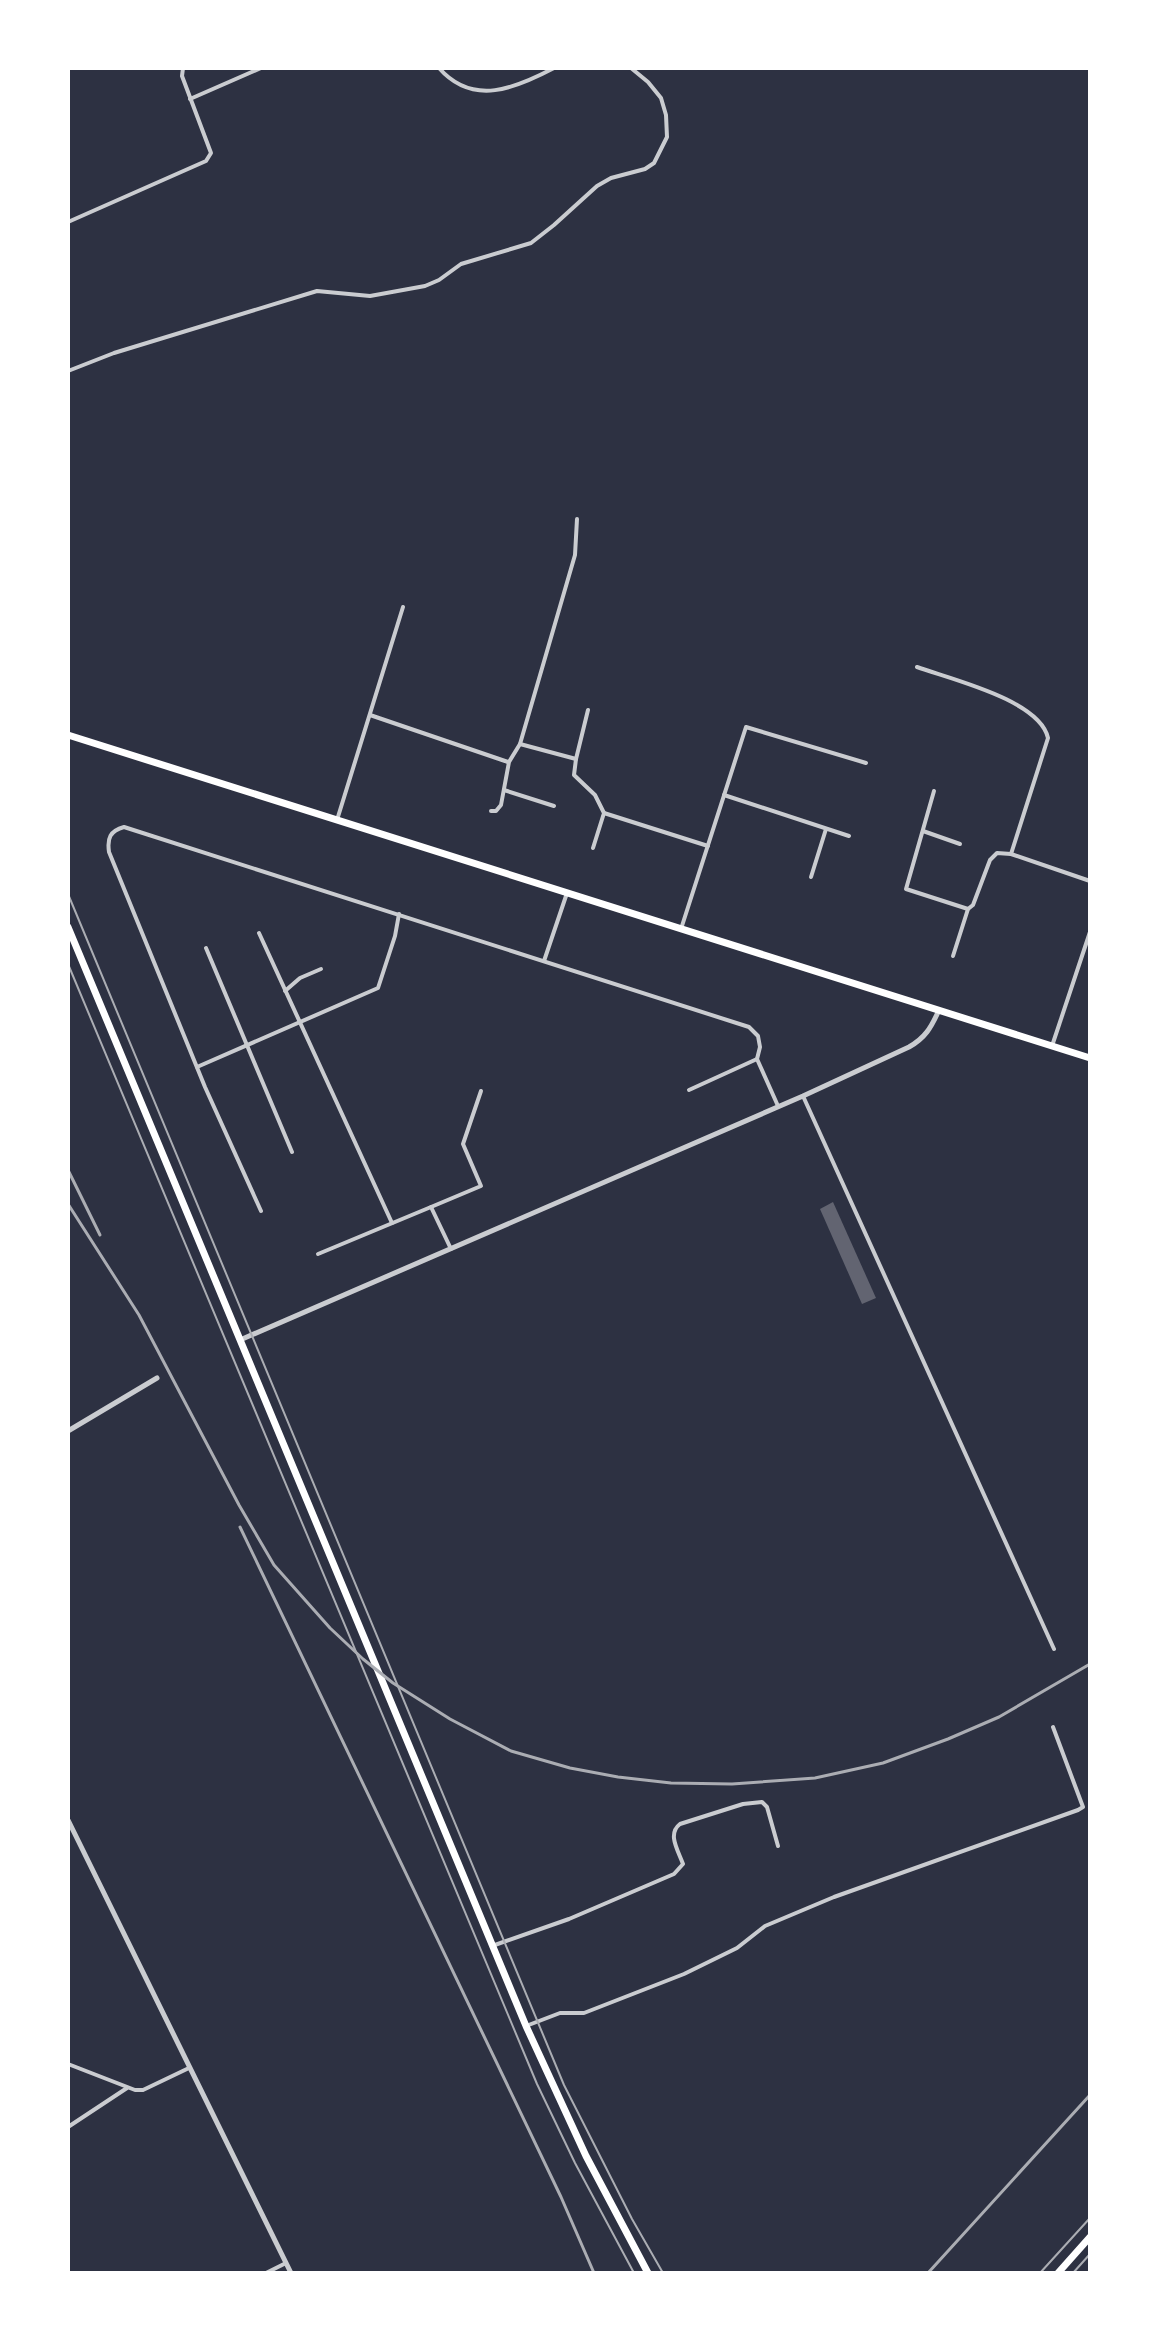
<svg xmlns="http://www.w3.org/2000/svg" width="1158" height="2341" viewBox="0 0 1158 2341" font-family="Poppins,sans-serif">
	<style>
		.building { fill: #626471 }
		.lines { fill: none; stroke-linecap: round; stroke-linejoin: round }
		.minor { stroke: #caccd0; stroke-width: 4 }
		.tertiary { stroke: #caccd0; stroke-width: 5 }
		.primary { stroke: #fff; stroke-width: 7 }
		.tram { stroke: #abadb3; stroke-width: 2 }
		.rail { stroke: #abadb3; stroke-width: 3 }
	</style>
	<rect width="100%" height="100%" fill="#2d3142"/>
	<!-- building -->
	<polygon class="building" points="833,1202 876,1298 862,1304 820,1209"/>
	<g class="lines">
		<!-- minor -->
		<g class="minor">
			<path d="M439,68C473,107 516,88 554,68"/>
			<polyline points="190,99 261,68"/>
			<polyline points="68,222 206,161 211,153 182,76 183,68"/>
			<polyline points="68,371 114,353 317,291 370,296 425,286 439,280 461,264 531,243 554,225 597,186 611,178 645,169 654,163 667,137 666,115 661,98 648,82 631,68"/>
			<path d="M917,667C950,679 1040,700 1048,738L1011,854L1090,881"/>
			<polyline points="588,710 576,759 574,775 595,795 604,813 593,848"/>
			<polyline points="370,715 508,762"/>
			<polyline points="520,744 576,759"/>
			<polyline points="504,790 554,806"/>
			<polyline points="934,791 906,889 968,909"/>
			<polyline points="724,795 849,836"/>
			<polyline points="491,811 496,811 501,805 509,762 520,744 575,555 577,519"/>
			<polyline points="604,813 708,846"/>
			<polyline points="337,820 403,607"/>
			<polyline points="923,831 960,844"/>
			<polyline points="811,877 826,829"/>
			<polyline points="681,929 746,727 866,763"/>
			<polyline points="259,933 392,1223"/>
			<polyline points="206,948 292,1152"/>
			<polyline points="953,956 968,909 973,905 990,860 997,853 1011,854"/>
			<polyline points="544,961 567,893"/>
			<polyline points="285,991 300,978 321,969"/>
			<polyline points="1052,1046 1090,932"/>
			<polyline points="197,1067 378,988 395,936 399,914"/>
			<polyline points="689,1090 757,1059"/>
			<polyline points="803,1096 1054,1649"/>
			<polyline points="431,1207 481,1186 463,1144 481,1091"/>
			<path d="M261,1211L205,1087L109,852C107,838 110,831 124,827L749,1027L758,1036L760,1047L757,1059L778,1106"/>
			<polyline points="318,1254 431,1207 451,1249"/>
			<path d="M492,1946L569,1919L674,1874L683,1864C678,1850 667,1834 680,1824L743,1804L762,1802L767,1807L778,1846"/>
			<polyline points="526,2026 560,2013 584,2013 684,1974 737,1948 765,1926 834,1897 1078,1810 1083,1807 1053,1727"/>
			<polyline points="68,2064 135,2090 143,2090 189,2068"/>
			<polyline points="68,2127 127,2088"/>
			<polyline points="266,2273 286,2263"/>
		</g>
		<!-- tertiary -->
		<g class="tertiary">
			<path d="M240,1340L803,1096L909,1047C925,1038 931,1028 939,1010"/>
			<polyline points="68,1431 157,1378"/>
			<polyline points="68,1820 291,2273"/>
		</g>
		<!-- primary -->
		<g class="primary">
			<polyline points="68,735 1090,1058"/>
			<polyline points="68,927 526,2026 586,2156 648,2273"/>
			<polyline points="1058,2273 1090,2237"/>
		</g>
		<!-- tram -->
		<g class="tram">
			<polyline points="68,894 564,2085 632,2219 663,2273"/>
			<polyline points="68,964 537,2084 575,2163 634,2273"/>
			<polyline points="1040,2273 1090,2218"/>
			<polyline points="1073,2273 1090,2254"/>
		</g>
		<!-- rail -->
		<g class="rail">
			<polyline points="68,1170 100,1235"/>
			<polyline points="68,1204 139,1315 239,1505 274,1565 330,1628 363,1659 393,1683 450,1719 511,1751 570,1768 618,1777 671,1783 732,1784 815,1778 883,1763 948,1739 999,1717 1090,1664"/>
			<polyline points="240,1527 561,2197 594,2273"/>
			<polyline points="928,2273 1090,2095"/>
		</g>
	</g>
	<!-- border -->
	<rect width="1158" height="2341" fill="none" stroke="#ffffff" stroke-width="140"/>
</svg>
